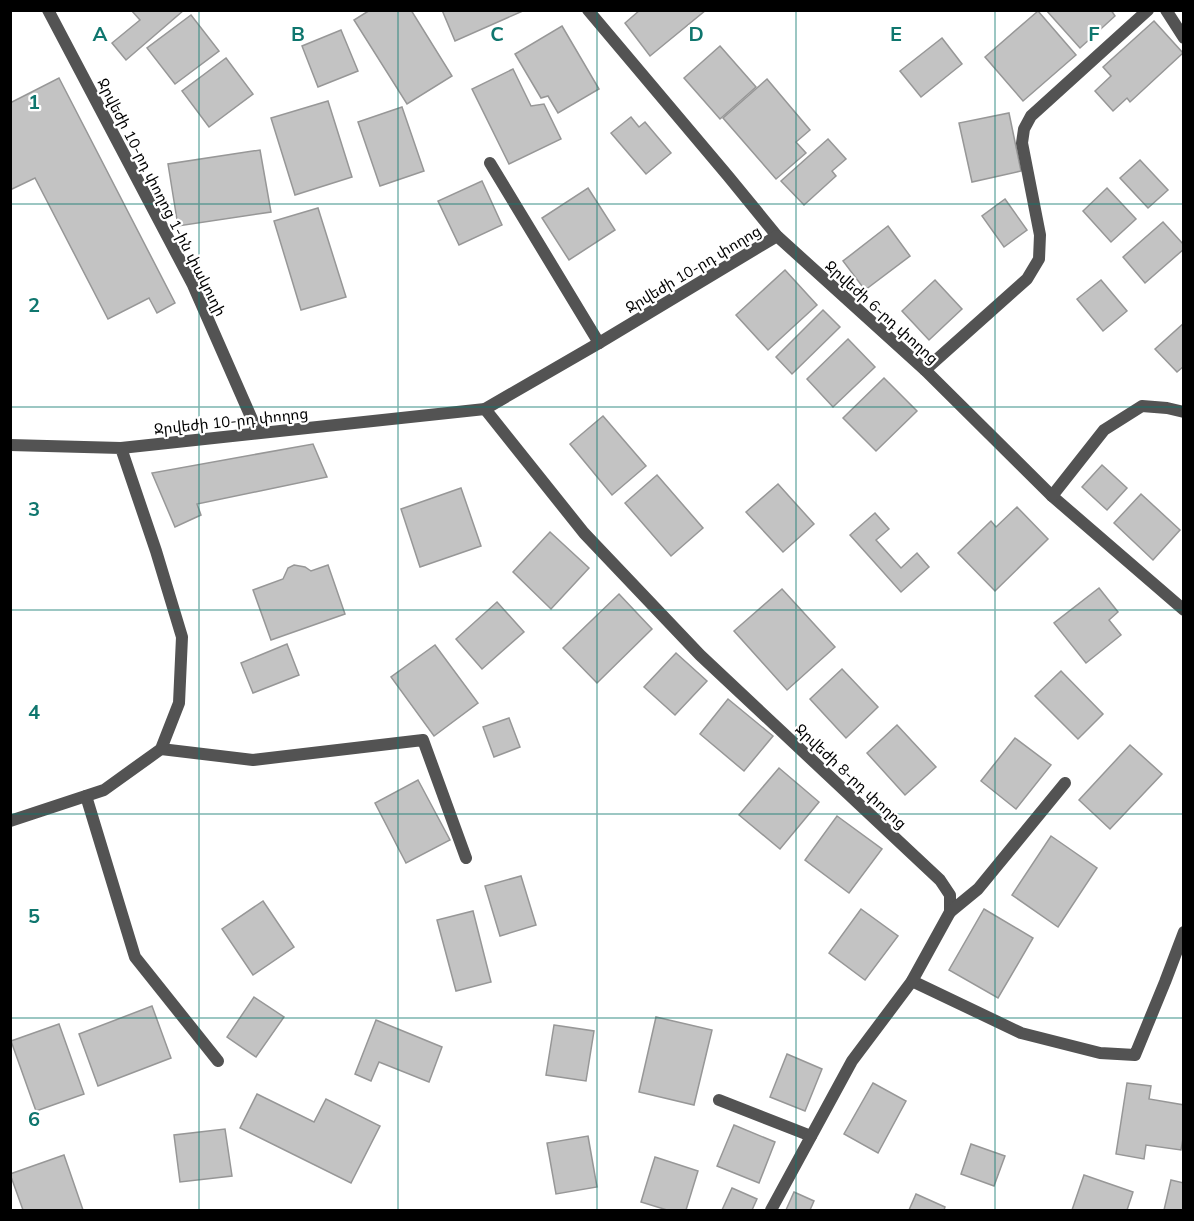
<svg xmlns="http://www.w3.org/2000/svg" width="1194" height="1221" viewBox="0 0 1194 1221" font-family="Mulish,'Noto Sans Armenian',sans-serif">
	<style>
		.building { fill: #c3c3c3; stroke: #979797; stroke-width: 1.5 }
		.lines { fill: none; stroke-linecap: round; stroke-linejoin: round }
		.service { stroke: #535353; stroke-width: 12 }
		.minor { stroke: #535353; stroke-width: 12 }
		.tertiary { stroke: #535353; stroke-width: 12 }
		.grid { fill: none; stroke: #0f766e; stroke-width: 1.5; stroke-opacity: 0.55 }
		.labels { text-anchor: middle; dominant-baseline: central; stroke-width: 4.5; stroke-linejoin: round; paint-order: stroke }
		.street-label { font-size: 15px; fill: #000; stroke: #fff }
		.grid-label { font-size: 20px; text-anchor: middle; font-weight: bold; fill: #0f766e; stroke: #fff; stroke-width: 4.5; stroke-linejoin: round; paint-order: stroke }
	</style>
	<rect width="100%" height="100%" fill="#fff"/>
	<!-- building -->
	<g class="building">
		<polygon points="131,10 184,10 126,60 112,43 140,20"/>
		<polygon points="370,10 411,10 452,76 407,104 354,20"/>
		<polygon points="442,10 525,10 455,41"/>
		<polygon points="640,10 706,10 650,56 625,23"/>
		<polygon points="1046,10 1111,10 1115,16 1080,48"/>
		<polygon points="1038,11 1076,55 1023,101 985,57"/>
		<polygon points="191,15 219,51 175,84 147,48"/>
		<polygon points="1154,21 1183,53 1130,102 1127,98 1113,111 1095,91 1111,76 1103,67"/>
		<polygon points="562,26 599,89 558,113 548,96 541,98 515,54"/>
		<polygon points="341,30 358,71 318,87 302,46"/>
		<polygon points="942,38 962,64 921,97 900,71"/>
		<polygon points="720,46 756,87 720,119 684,78"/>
		<polygon points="226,58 253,94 209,127 182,91"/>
		<polygon points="513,69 531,106 544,104 561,139 509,164 472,89"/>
		<polygon points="59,78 175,303 157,313 149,298 108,319 35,178 10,190 10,103"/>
		<polygon points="767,79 810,130 796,142 806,153 776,179 723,118"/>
		<polygon points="328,101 352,177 295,195 271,118"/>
		<polygon points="402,107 424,171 380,186 358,122"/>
		<polygon points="1009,113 1021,171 972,182 959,123"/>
		<polygon points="631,117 639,127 645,122 671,153 646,174 611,133"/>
		<polygon points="828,139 846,159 832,171 836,176 804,205 781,181"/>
		<polygon points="260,150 271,212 178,226 168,164"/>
		<polygon points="1140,160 1168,190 1148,208 1120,178"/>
		<polygon points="482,181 502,225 459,245 438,201"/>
		<polygon points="588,188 615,230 569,260 542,218"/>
		<polygon points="1107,188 1136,219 1111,242 1083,211"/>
		<polygon points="1005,199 1027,230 1004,247 982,216"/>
		<polygon points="318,208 346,297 301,310 274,221"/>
		<polygon points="1163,222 1184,245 1184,249 1145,283 1123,257"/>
		<polygon points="888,226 910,256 865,290 843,261"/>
		<polygon points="785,270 817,305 768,350 736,315"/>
		<polygon points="935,280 962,309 929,340 902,311"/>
		<polygon points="1101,280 1127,311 1103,331 1077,299"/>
		<polygon points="823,310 840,327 792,374 776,357"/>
		<polygon points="1184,323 1184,366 1177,372 1155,349"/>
		<polygon points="848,339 875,367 833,407 807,379"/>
		<polygon points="884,378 917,411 876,451 843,418"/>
		<polygon points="603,416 646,466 612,495 570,444"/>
		<polygon points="313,444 327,477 197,504 201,515 175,527 152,473"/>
		<polygon points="1102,465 1127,488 1107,510 1082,487"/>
		<polygon points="657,475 703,528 671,556 625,503"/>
		<polygon points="778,484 814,524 783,552 746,512"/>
		<polygon points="461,488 481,546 420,567 401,509"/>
		<polygon points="1141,494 1180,530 1153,560 1114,523"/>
		<polygon points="1017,507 1048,539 995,591 958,553 991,521 996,527"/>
		<polygon points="875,513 889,529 876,540 901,568 917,553 929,567 901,592 850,535"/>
		<polygon points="550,532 589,568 551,609 513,572"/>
		<polygon points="294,565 305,567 311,571 328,565 345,614 271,640 253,590 283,579 288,568"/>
		<polygon points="1099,588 1118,612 1109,620 1121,635 1086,663 1054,623"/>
		<polygon points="782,589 835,647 787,690 734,631"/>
		<polygon points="619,594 652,629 597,683 563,648"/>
		<polygon points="497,602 524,632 482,669 456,639"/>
		<polygon points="287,644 299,675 253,693 241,663"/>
		<polygon points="435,645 478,703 434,736 391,677"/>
		<polygon points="676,653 707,681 675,715 644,687"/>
		<polygon points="842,669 878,707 846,738 810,699"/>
		<polygon points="1061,671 1103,714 1078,739 1035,696"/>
		<polygon points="728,699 773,736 744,771 700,734"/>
		<polygon points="509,718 520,747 494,757 483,727"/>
		<polygon points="897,725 936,767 905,795 867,753"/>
		<polygon points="1015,738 1051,765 1016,809 981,781"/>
		<polygon points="1130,745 1162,774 1110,829 1079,800"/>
		<polygon points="779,768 819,802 780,849 739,815"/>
		<polygon points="418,780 450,840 406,863 375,803"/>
		<polygon points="837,816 882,849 849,893 805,860"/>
		<polygon points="1051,836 1097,868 1058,927 1012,895"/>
		<polygon points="521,876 536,925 500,936 485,886"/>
		<polygon points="263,901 294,947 253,975 222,929"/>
		<polygon points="861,909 898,936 865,980 829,953"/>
		<polygon points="984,909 1033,938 998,998 949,970"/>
		<polygon points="473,911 491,982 456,991 437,920"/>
		<polygon points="254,997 284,1017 256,1057 227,1037"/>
		<polygon points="152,1006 171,1058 98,1086 79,1034"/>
		<polygon points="656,1017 712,1030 694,1105 639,1092"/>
		<polygon points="376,1020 442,1047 429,1082 379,1062 371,1081 355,1074"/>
		<polygon points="59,1024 84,1094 36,1111 11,1041"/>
		<polygon points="554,1025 594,1031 586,1081 546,1075"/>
		<polygon points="787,1054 822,1069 805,1111 770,1097"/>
		<polygon points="873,1083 906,1101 878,1153 844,1134"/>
		<polygon points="1127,1083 1151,1086 1149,1099 1184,1105 1184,1132 1181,1150 1146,1145 1144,1159 1116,1154"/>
		<polygon points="257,1094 314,1122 326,1099 380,1126 351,1183 240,1128"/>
		<polygon points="734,1125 775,1142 759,1183 717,1166"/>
		<polygon points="225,1129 232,1176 180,1182 174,1135"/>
		<polygon points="588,1136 597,1187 556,1194 547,1143"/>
		<polygon points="971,1144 1005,1156 994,1186 961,1174"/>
		<polygon points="64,1155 83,1210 23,1210 10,1174"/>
		<polygon points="655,1157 698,1171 686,1210 667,1210 641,1202"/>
		<polygon points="1084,1175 1133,1192 1127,1210 1072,1210"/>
		<polygon points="1171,1180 1184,1183 1184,1210 1164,1210"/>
		<polygon points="732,1188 757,1199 752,1210 722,1210"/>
		<polygon points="794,1192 814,1201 810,1210 786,1210"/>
		<polygon points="916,1194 945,1207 944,1210 909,1210"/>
	</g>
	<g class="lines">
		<!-- service -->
		<g class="service">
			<polyline points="490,163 599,343"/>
			<polyline points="161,749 253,760 423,740 466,858"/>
			<polyline points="86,796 135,957 218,1061"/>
			<polyline points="912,981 1021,1033 1100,1053 1135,1055 1165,982 1184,932"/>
			<polyline points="719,1100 811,1136"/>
		</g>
		<!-- minor -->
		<g class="minor">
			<polyline points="48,10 193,285 258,433"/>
			<polyline points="588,10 728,176 777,236 925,370 1052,496 1184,610"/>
			<polyline points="1166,10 1184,38"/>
			<polyline points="925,370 1027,279 1039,259 1040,235 1022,143 1024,129 1031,116 1148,10"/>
			<polyline points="485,409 584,533 700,655 940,880 950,895 950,912 912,981 852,1061 771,1210"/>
			<polyline points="121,448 485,409 599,343 777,236"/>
			<polyline points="1052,496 1104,430 1142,406 1167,408 1184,412"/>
			<polyline points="950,912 978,889 1065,783"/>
		</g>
		<!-- tertiary -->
		<polyline class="tertiary" points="10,445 121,448 156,551 182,637 179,703 161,749 104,790 10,821"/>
	</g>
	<!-- grid -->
	<path class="grid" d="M199,10V1210M398,10V1210M597,10V1210M796,10V1210M995,10V1210M10,204H1184M10,407H1184M10,610H1184M10,814H1184M10,1018H1184"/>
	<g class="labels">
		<!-- street labels -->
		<g class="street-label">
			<text transform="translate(162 197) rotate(63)">Ջրվեժի 10-րդ փողոց 1-ին փակուղի</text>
			<text transform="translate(693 269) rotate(-31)">Ջրվեժի 10-րդ փողոց</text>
			<text transform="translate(882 312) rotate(42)">Ջրվեժի 6-րդ փողոց</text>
			<text transform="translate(231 421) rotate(-6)">Ջրվեժի 10-րդ փողոց</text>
			<text transform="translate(851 776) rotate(43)">Ջրվեժի 8-րդ փողոց</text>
		</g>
	</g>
	<g class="grid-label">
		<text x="100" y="41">A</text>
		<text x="298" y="41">B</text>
		<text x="497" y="41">C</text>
		<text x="696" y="41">D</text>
		<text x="896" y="41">E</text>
		<text x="1094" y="41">F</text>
		<text x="34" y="109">1</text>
		<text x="34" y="312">2</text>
		<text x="34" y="516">3</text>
		<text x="34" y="719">4</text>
		<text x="34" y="923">5</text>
		<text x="34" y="1126">6</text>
	</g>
	<!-- border -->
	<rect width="1194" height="1221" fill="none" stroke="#000000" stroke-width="24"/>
</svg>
